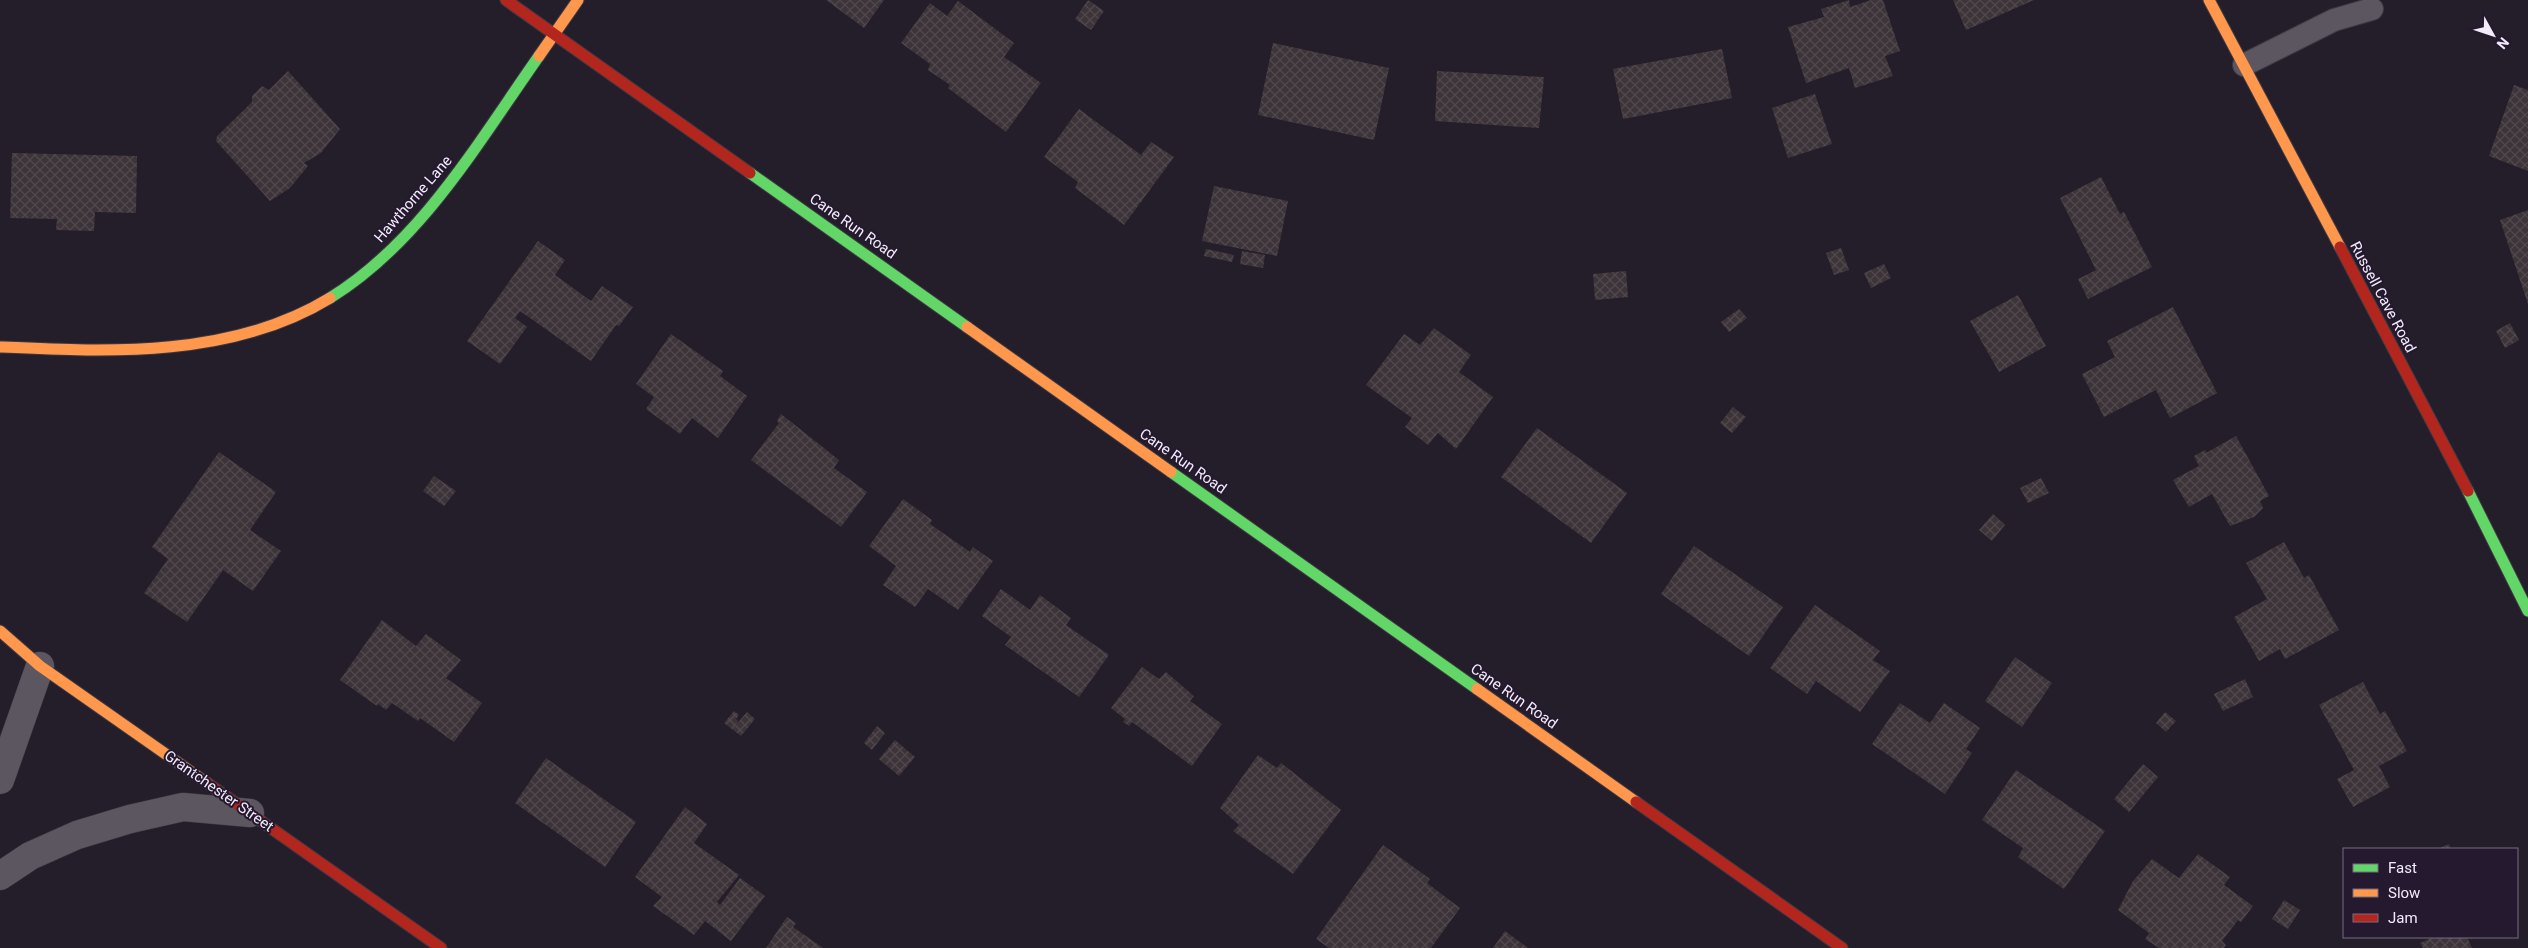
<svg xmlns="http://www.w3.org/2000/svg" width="2528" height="948" viewBox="0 0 2528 948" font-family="Roboto,sans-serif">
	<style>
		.building { fill: url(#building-cross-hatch) }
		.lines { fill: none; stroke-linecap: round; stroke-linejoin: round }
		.lane-casing { stroke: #3e3a44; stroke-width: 24 }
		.street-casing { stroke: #3e3a44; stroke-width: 29 }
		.fast-casing { stroke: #3e3a44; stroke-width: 13 }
		.slow-casing { stroke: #3e3a44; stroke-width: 13 }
		.jam-casing { stroke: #3e3a44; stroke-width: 13 }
		.lane { stroke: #5b5660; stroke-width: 22 }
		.street { stroke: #5b5660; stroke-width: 28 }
		.fast { stroke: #63d668; stroke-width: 11 }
		.slow { stroke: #ff974d; stroke-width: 11 }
		.jam { stroke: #b3261e; stroke-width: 11 }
		.labels { text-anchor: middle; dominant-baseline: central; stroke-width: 4; stroke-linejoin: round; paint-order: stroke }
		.street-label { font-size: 15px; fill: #f2ebfa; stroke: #24192f }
	</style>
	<defs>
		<pattern id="building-cross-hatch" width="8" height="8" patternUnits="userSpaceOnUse" patternTransform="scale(1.25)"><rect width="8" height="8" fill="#3d3439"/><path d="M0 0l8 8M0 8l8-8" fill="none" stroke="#50484d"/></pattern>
	</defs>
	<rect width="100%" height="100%" fill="#241e2a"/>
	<!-- building -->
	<g class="building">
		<polygon points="826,0 884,0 864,28"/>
		<polygon points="1088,0 1104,11 1091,30 1075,19"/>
		<polygon points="1849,0 1850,7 1871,0 1883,0 1900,51 1885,56 1893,76 1855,88 1849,68 1806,83 1788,27 1824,17 1821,9"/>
		<polygon points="1953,0 2034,0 1966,30"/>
		<polygon points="958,1 1014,43 1004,57 1041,83 1006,132 948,88 950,85 928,70 930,64 901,43 930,3 947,16"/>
		<polygon points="1273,43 1389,68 1374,140 1258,115"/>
		<polygon points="1722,49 1732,98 1623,119 1613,69"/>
		<polygon points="288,71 340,129 321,153 304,163 308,166 290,188 270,201 216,141 217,136 252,102 252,96 262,86 269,90"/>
		<polygon points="1437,71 1544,77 1539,128 1435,121"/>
		<polygon points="2514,85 2528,90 2528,171 2489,156"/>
		<polygon points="1815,94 1832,144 1788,158 1772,108"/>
		<polygon points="1079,109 1141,155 1151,142 1174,157 1124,225 1075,188 1078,182 1044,157"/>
		<polygon points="12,153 137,156 136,213 95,212 94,231 56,230 57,219 10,218"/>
		<polygon points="2101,177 2120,214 2124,212 2152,267 2088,299 2078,279 2096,270 2060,198"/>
		<polygon points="1214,186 1288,201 1277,256 1202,241"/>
		<polygon points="2528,210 2528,304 2500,220"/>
		<polygon points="538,241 565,260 555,275 591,301 602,286 633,307 619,326 616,325 591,361 520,311 515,318 527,327 500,364 467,341"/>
		<polygon points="1841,248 1849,270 1834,275 1826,253"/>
		<polygon points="1206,249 1234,255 1232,262 1204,256"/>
		<polygon points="1242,251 1265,255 1263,268 1240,264"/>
		<polygon points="1884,264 1891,278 1871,288 1864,273"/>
		<polygon points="1626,271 1628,297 1595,300 1593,274"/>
		<polygon points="2018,295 2046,346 1999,372 1970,321"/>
		<polygon points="2173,307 2217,393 2170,418 2156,390 2104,417 2082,374 2115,357 2107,341"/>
		<polygon points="1739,309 1747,318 1729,332 1721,322"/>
		<polygon points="2510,323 2519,340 2505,348 2496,331"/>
		<polygon points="1434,328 1471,355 1459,372 1493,397 1456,449 1438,433 1428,445 1405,427 1412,418 1366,385 1404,334 1420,345"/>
		<polygon points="671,334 723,371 720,376 747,396 718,438 692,418 680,434 646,409 654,397 636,384"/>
		<polygon points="1733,407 1746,417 1732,433 1720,423"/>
		<polygon points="781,414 839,460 834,468 867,492 841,527 751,460 779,423 777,421"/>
		<polygon points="1537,428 1627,493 1591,543 1501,477"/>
		<polygon points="2236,436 2269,496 2260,501 2263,508 2254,517 2230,526 2212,494 2189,507 2173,480 2199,466 2194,456 2205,450 2206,453"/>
		<polygon points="219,452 276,492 250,530 281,551 253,591 223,570 187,622 144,593 168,559 152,547"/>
		<polygon points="434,476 456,491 444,506 423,491"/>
		<polygon points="2041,478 2049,493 2028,503 2020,488"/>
		<polygon points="903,499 932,520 930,524 970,552 973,547 993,561 958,610 928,589 915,607 883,585 896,566 869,546"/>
		<polygon points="1993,514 2005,525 1992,541 1979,530"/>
		<polygon points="2284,542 2304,578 2309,575 2339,630 2285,659 2280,649 2259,661 2234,617 2267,599 2246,563"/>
		<polygon points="1694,546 1783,607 1749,656 1661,594"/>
		<polygon points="1001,589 1030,610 1040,595 1071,618 1066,625 1109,655 1079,697 1005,645 1011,637 982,616"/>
		<polygon points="1815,605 1880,651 1873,660 1890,671 1860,712 1816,681 1807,694 1770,668"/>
		<polygon points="382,620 416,646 426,634 461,660 446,678 482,703 454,742 420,718 418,721 392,703 386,710 378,704 377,706 340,680"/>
		<polygon points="2015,657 2052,683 2022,727 1985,701"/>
		<polygon points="1142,667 1159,679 1166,672 1194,696 1190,701 1222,724 1192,766 1132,722 1129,726 1123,722 1125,719 1111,708"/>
		<polygon points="2245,679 2253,697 2223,711 2214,694"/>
		<polygon points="2363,682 2380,714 2385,711 2407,751 2379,766 2390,787 2353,807 2337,779 2354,770 2319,705"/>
		<polygon points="1900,703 1930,723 1944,703 1980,728 1966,749 1972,753 1945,794 1872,744"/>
		<polygon points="734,711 739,715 736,719 738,721 735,726 747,712 755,719 741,736 724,723"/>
		<polygon points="2165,712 2176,721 2166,732 2156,723"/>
		<polygon points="877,726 885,733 872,750 864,743"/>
		<polygon points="895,740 915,757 899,776 879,759"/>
		<polygon points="1258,755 1277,768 1281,763 1341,810 1293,874 1233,831 1239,825 1220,808"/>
		<polygon points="546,758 636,822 605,867 515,803"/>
		<polygon points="2143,764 2158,777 2129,812 2114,799"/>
		<polygon points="2016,770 2105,831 2064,889 2018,857 2023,848 1982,820"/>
		<polygon points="685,807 707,824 694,843 739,875 717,902 720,905 740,878 765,896 731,941 705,921 694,935 653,906 662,897 635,877"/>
		<polygon points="2449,844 2451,849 2438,849"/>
		<polygon points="1383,845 1430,879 1427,883 1460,908 1431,948 1329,948 1316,939"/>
		<polygon points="2198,854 2230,877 2224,885 2253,906 2241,922 2238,920 2222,941 2226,945 2224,948 2159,948 2145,939 2149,933 2118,910 2133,881 2152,859 2179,878"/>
		<polygon points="2284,900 2300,910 2288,929 2272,919"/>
		<polygon points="787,917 796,923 793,927 823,948 766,948"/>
		<polygon points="1505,931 1528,948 1493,948"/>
		<polygon points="2433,937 2467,937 2472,948 2423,948 2420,943"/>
	</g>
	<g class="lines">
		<!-- lane casing -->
		<g class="lane-casing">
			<polyline id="lane" points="2244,65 2334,20 2372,9"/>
		</g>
		<!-- street casing -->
		<g class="street-casing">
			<g id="street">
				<polyline points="0,780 40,666"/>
				<polyline points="0,876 30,856 77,835 130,819 183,807 250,813"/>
			</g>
		</g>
		<!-- fast casing -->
		<g class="fast-casing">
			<g id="fast">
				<polyline points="750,173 967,327"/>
				<path d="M330,298C421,242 479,141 539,56"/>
				<polyline points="1171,472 1477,689"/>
				<polyline points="2468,491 2528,611"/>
			</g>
		</g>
		<!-- slow casing -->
		<g class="slow-casing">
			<g id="slow">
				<polyline points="2209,0 2340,247"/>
				<polyline points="539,56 578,0"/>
				<polyline points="967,327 1171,472"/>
				<path d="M0,347C110,352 232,358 330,298"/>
				<polyline points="0,631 40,666 207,783"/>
				<polyline points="1477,689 1636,802"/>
			</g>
		</g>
		<!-- jam casing -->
		<g class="jam-casing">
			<g id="jam">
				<polyline points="506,0 750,173"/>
				<polyline points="2340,247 2468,491"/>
				<polyline points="207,783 441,948"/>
				<polyline points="1636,802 1842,948"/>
			</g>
		</g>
		<!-- lane -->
		<use href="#lane" class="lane"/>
		<!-- street -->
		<use href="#street" class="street"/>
		<!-- fast -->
		<use href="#fast" class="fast"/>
		<!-- slow -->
		<use href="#slow" class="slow"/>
		<!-- jam -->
		<use href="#jam" class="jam"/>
	</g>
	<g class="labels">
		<!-- street labels -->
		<g class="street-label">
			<text transform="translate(413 199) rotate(-49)">Hawthorne Lane</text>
			<text transform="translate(853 226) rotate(35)">Cane Run Road</text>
			<text transform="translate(2383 297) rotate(62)">Russell Cave Road</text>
			<text transform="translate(1183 461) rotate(35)">Cane Run Road</text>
			<text transform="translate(1514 696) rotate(35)">Cane Run Road</text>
			<text transform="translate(219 791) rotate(35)">Grantchester Street</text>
		</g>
	</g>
	<!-- legend -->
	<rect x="2343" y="848" width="175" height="90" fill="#24192f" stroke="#766d80"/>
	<rect x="2353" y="864" width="25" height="8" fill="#63d668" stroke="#766d80"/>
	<text x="2388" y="873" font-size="15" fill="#f2ebfa">Fast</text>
	<rect x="2353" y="889" width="25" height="8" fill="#ff974d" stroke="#766d80"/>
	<text x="2388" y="898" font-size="15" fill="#f2ebfa">Slow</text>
	<rect x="2353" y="914" width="25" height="8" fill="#b3261e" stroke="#766d80"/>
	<text x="2388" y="923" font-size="15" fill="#f2ebfa">Jam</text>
	<!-- north arrow -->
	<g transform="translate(2493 35) rotate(130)" stroke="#24192f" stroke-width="4" paint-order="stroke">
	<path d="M0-4L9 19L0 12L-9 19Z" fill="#f2ebfa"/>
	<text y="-8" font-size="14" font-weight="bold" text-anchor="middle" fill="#f2ebfa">N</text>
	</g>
</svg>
